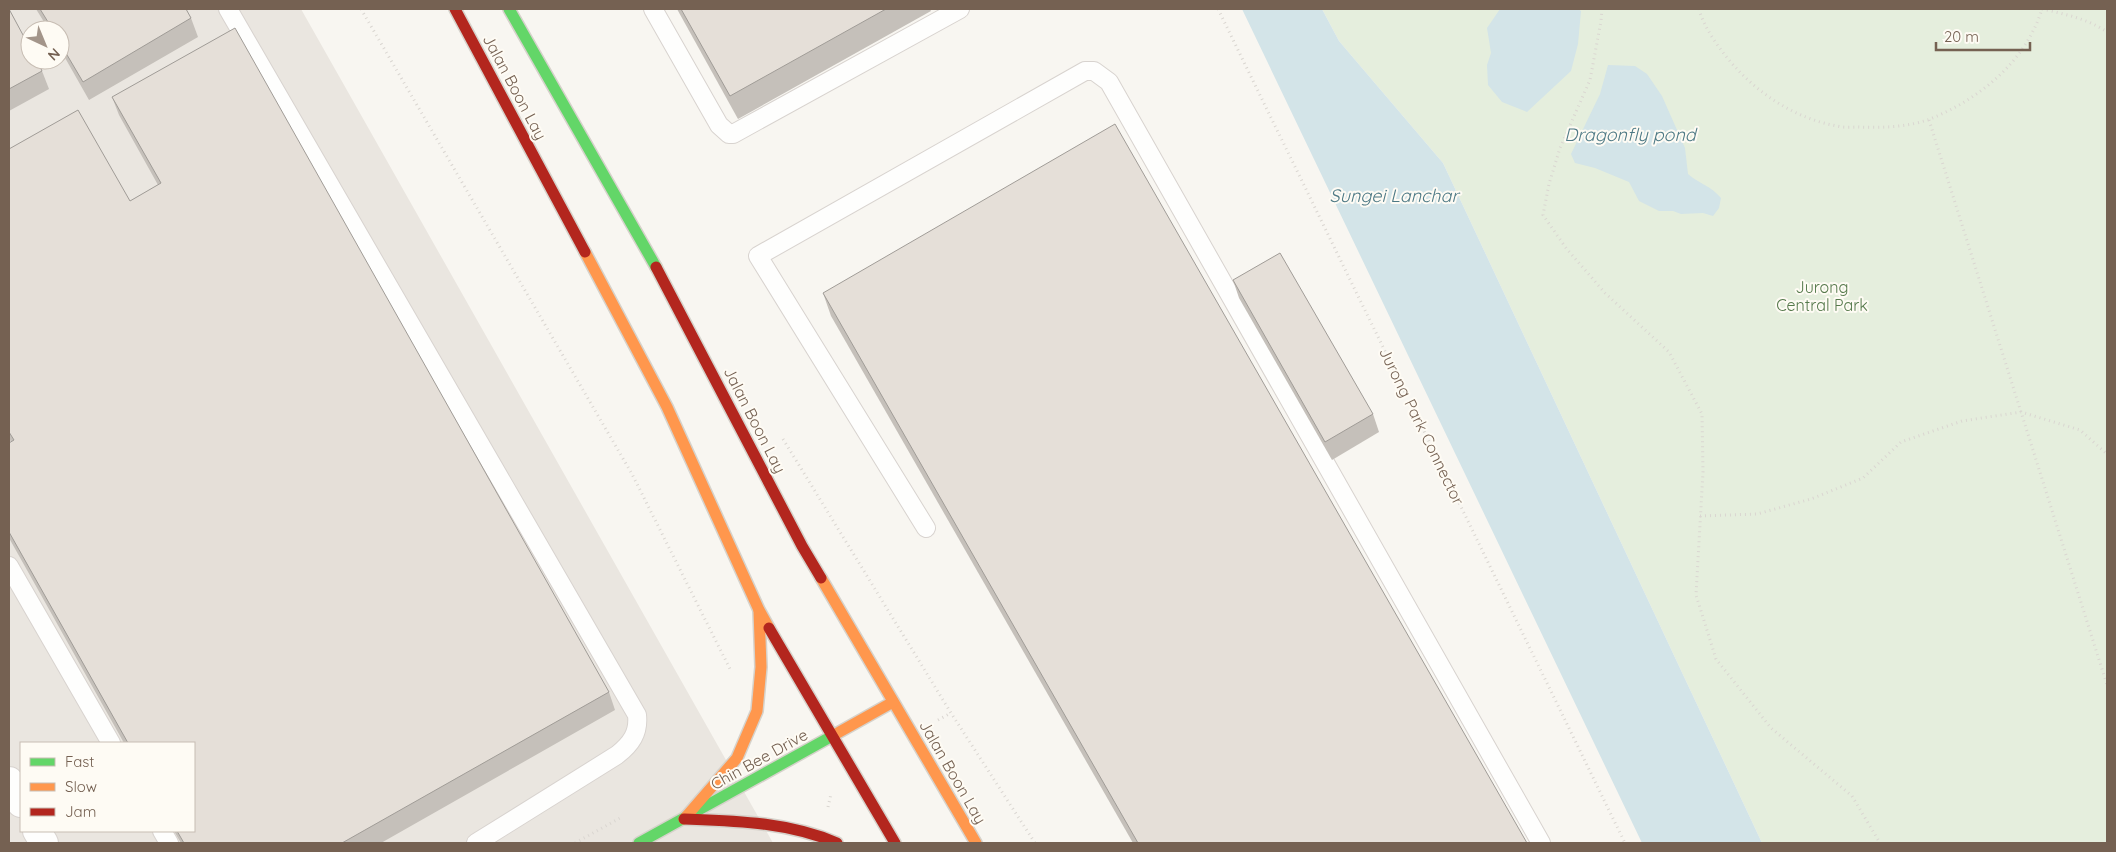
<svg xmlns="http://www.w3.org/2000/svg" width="2116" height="852" viewBox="0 0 2116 852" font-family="Quicksand,sans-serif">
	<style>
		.industrial { fill: #eae6e0; fill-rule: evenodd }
		.green { fill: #e5eedd }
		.water { fill: #d3e4e8 }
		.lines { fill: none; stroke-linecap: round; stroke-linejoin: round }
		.lane-casing { stroke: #d8d3cf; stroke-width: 20 }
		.street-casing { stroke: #d8d3cf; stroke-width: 30 }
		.fast-casing { stroke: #d6d2cb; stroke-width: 14 }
		.slow-casing { stroke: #d6d2cb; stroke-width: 14 }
		.jam-casing { stroke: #d6d2cb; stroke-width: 14 }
		.path { stroke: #dad6d1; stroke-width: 3; stroke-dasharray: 1 4; stroke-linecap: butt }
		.lane { stroke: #fefefd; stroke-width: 18 }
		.street { stroke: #fefefd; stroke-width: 28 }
		.fast { stroke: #63d668; stroke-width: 11 }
		.slow { stroke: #ff974d; stroke-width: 11 }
		.jam { stroke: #b3261e; stroke-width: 11 }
		.wall { fill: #c5c0ba }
		.building { fill: #e5dfd8; stroke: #a09c97 }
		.labels { text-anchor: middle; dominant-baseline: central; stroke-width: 4; stroke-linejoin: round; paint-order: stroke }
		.street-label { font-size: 16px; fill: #756152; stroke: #fefbf4 }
		.park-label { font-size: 16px; fill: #55794b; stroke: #fefbf4 }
		.water-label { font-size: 18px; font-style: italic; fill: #4d7985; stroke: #fefbf4 }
	</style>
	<rect width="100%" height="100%" fill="#f8f6f1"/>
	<!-- industrial -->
	<path class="industrial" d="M9,9H301L773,843H9ZM30,30H60V60H30ZM21,743H194V831H21Z"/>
	<!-- green -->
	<polygon class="green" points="1322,9 2107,9 2107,843 1762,843 1443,163 1339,41"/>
	<!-- water -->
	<g class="water">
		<polygon points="1242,9 1322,9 1339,41 1443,163 1762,843 1642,843"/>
		<polygon points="1500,9 1578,9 1581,11 1578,44 1571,71 1527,112 1502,102 1488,85 1487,65 1491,53 1487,28"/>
		<path d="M1608,65L1635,66L1647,74L1662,96L1685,148L1688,174C1701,185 1710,185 1721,198L1719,208L1713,216L1703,213L1681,214L1673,211H1659L1639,201L1629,182L1595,168L1575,163L1571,154L1600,94Z"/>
	</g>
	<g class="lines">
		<!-- lane casing -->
		<g class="lane-casing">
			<g id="lane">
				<path d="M228,9L637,715C639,733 631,744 617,755L476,843"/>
				<polyline points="653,9 719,125 729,134 733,134 960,9"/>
				<polyline points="926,528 758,256 1085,71 1094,71 1109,82 1541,843"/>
				<polyline points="9,566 111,743"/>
				<polyline points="162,831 169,843"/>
			</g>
		</g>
		<!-- street casing -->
		<g class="street-casing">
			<g id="street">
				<polyline points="9,781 21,803"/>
				<polyline points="37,831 44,843"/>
			</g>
		</g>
		<!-- fast casing -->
		<g class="fast-casing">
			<g id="fast">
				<polyline points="509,9 656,267"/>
				<polyline points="639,843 834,735"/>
			</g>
		</g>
		<!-- slow casing -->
		<g class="slow-casing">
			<g id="slow">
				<polyline points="585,252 667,407 759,610 769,628"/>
				<polyline points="821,578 976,843"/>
				<polyline points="834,735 893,702"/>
				<polyline points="684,819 737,758 757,711 761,667 759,611"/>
			</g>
		</g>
		<!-- jam casing -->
		<g class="jam-casing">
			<g id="jam">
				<polyline points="455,9 585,252"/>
				<polyline points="656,267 802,546 821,578"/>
				<polyline points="769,628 895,843"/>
				<path d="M684,819C737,821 788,822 837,843"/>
			</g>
		</g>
		<!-- path -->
		<g class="path">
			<polyline points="361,9 632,474 730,669"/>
			<polyline points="1218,9 1625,843"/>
			<polyline points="1602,9 1601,21 1590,80 1560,148 1549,184 1543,215 1566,248 1605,293 1669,352 1702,414 1703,472 1696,595 1716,659 1771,728 1852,796 1880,843"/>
			<path d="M1699,9C1704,29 1723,54 1737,69C1763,97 1798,119 1837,126C1844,128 1852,127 1859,127C1882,128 1909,127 1930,119C1980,99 2026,61 2042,9"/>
			<path d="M2042,9C2065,14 2088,19 2107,32"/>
			<polyline points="1929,120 2107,685"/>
			<polyline points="783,439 951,713 1035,843"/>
			<polyline points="1700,516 1757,514 1811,499 1863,478 1901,442 1962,421 2021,412 2080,430 2107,454"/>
			<polyline points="938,720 951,713"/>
			<polyline points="828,807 831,794"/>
			<polyline points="575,843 620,818"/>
		</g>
		<!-- lane -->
		<use href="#lane" class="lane"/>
		<!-- street -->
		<use href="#street" class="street"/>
		<!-- fast -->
		<use href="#fast" class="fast"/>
		<!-- slow -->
		<use href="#slow" class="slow"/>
		<!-- jam -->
		<use href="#jam" class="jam"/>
	</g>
	<!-- wall -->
	<g class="wall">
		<polygon points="9,9 42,71 49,89 9,111"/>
		<polygon points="36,9 186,9 191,18 198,37 89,100 60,49 60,30 49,30"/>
		<polygon points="677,9 930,9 931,11 738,119"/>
		<polygon points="112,97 609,692 615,710 381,843 181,843 174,831 194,831 194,743 124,743 9,538 9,443 11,442 9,438 9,149 130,201 158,185 119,115"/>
		<polygon points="1233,280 1373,414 1379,432 1332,460 1239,298"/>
		<polygon points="823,293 1527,843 1133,843 831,316"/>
	</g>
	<!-- building -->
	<g class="building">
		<polygon points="9,9 30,48 30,60 37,60 42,71 9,89"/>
		<polygon points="40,9 186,9 191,18 83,82 60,43 60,30 53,30"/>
		<polygon points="681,9 886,9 730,96"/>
		<polygon points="235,28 609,692 342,843 184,843 177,831 194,831 194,743 128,743 9,532 9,443 14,440 9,432 9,149 78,110 130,201 161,183 112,97"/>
		<polygon points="1115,124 1527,843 1138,843 823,293"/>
		<polygon points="1280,253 1373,414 1325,442 1233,280"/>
	</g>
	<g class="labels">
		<!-- street labels -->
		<g class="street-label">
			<text transform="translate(515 87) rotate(62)">Jalan Boon Lay</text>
			<text transform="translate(755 420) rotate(63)">Jalan Boon Lay</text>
			<text transform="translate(1422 426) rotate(64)">Jurong Park Connector</text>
			<text transform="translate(759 759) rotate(-29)">Chin Bee Drive</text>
			<text transform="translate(953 772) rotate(60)">Jalan Boon Lay</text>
		</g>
		<!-- park labels -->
		<g class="park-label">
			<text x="1822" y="287">Jurong<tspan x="1822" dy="18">Central Park</tspan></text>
		</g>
		<!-- water labels -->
		<g class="water-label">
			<text x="1630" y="134">Dragonfly pond</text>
			<text x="1394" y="195">Sungei Lanchar</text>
		</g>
	</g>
	<!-- border -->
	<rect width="2116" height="852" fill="none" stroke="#756152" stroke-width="20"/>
	<!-- legend -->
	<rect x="20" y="742" width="175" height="90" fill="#fefbf4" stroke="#c7bdb3"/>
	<rect x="30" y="758" width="25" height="8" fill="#63d668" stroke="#c7bdb3"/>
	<text x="65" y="767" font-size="15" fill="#756152">Fast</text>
	<rect x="30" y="783" width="25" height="8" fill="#ff974d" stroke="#c7bdb3"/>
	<text x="65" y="792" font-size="15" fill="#756152">Slow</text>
	<rect x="30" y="808" width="25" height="8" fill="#b3261e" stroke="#c7bdb3"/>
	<text x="65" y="817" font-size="15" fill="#756152">Jam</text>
	<!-- north arrow -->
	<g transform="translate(45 45) rotate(136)"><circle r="24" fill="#fefbf4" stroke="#c7bdb3"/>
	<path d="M0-4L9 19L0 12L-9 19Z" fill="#a3958a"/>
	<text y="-8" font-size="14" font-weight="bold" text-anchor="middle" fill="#756152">N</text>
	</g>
	<!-- scale -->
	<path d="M1936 42v8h94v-8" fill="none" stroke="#756152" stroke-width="2.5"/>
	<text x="1944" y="42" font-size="15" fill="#756152" stroke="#fefbf4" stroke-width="4" paint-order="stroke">20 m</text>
</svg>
